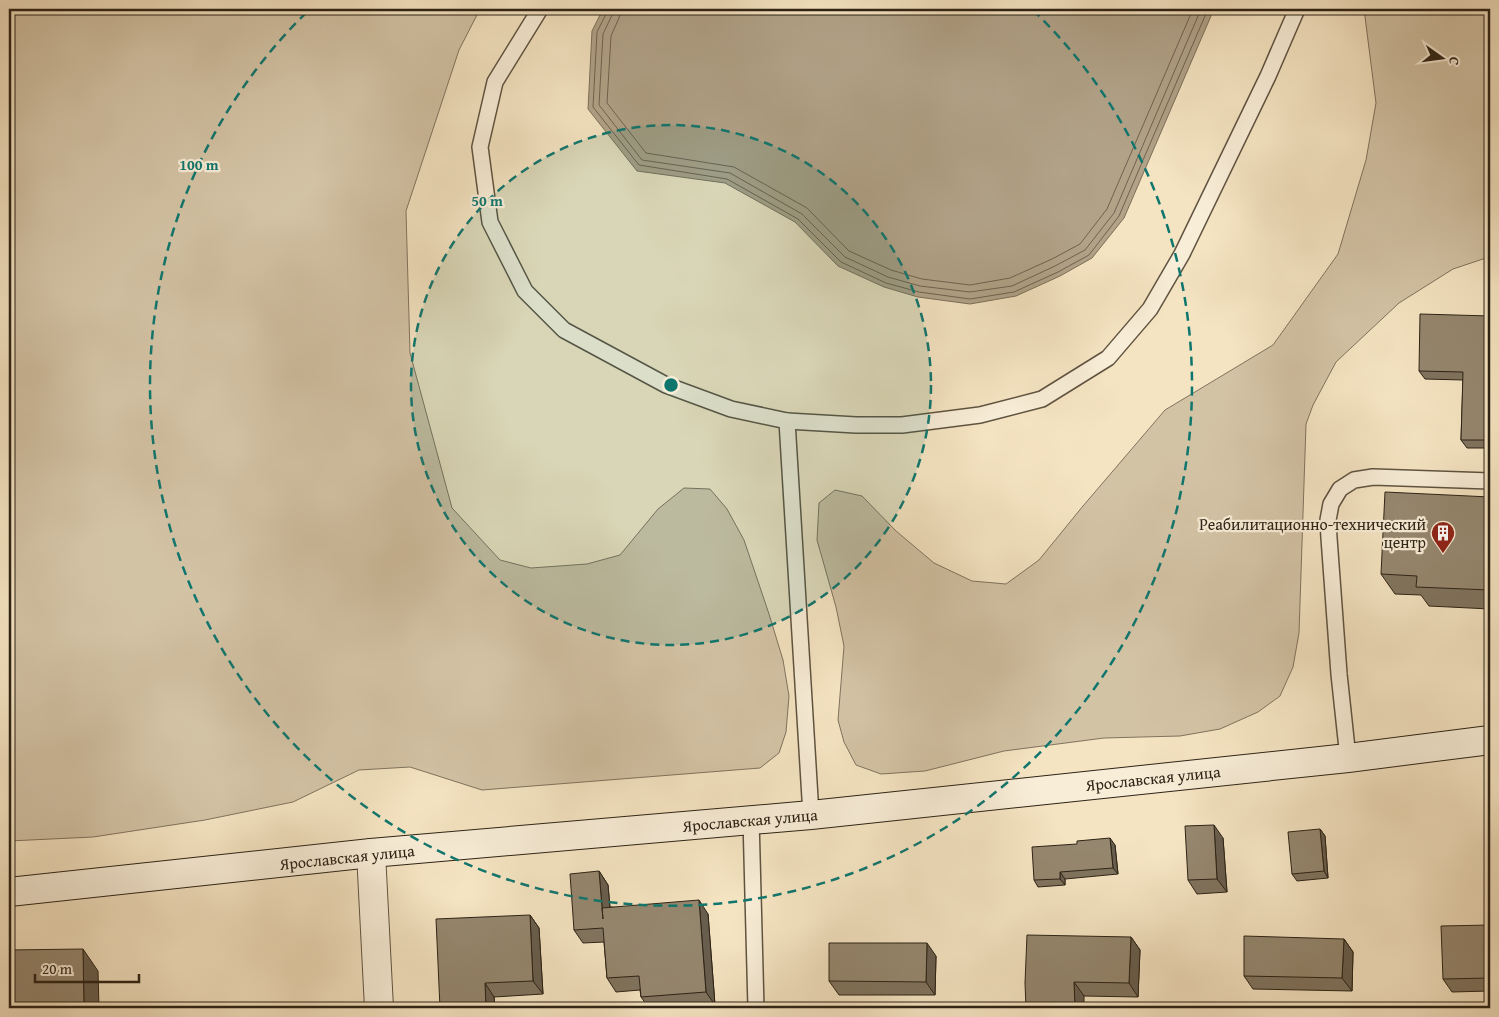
<svg xmlns="http://www.w3.org/2000/svg" width="1499" height="1017" viewBox="0 0 1499 1017" font-family="'Gentium Book Plus',serif">
	<style>
		.green { fill: #d3c3a5; stroke: #80735e }
		.water { fill: #b1a288; stroke: #7c6f5a }
		.lines { fill: none; stroke-linecap: round; stroke-linejoin: round }
		.shore { stroke: #6f624f; stroke-width: 1 }
		.service-casing { stroke: #5f5341; stroke-width: 18 }
		.tertiary-casing { stroke: #5f5341; stroke-width: 30 }
		.secondary-casing { stroke: #2d2316; stroke-width: 30 }
		.service { stroke: #f8edd7; stroke-width: 15 }
		.tertiary { stroke: #f8edd7; stroke-width: 28 }
		.secondary { stroke: #f8edd7; stroke-width: 28 }
		.wall { fill: #80745f; stroke: #2d2316 }
		.shaded-wall { fill: #685e4e; stroke: #2d2316 }
		.building { fill: #95876f; stroke: #2d2316 }
		.ring { fill: none; stroke: #0f766e; stroke-width: 2.5; stroke-dasharray: 9 6 }
		.labels { text-anchor: middle; dominant-baseline: central; stroke-width: 4.5; stroke-linejoin: round; paint-order: stroke }
		.poi-label { font-size: 16px; fill: #2d2316; stroke: #f8edd7; text-anchor: end }
		.street-label { font-size: 16px; fill: #2d2316; stroke: #f8edd7 }
		.centre { fill: #0f766e; stroke: #f8edd7; stroke-width: 2.5 }
		.ring-label { font-size: 15px; text-anchor: middle; font-weight: bold; fill: #0f766e; stroke: #f8edd7; stroke-width: 4.5; stroke-linejoin: round; paint-order: stroke }
	</style>
	<rect width="100%" height="100%" fill="#f5e4c2"/>
	<filter id="stains"><feTurbulence type="fractalNoise" baseFrequency=".004" numOctaves="4"/><feColorMatrix values="0 0 0 0 .2 0 0 0 0 .09 0 0 0 0 .02 0 0 0 .5 -.17"/></filter>
	<radialGradient id="worn" r=".72"><stop offset=".6" stop-color="#630" stop-opacity="0"/><stop offset="1" stop-color="#630" stop-opacity=".3"/></radialGradient>
	<!-- green -->
	<g class="green">
		<polygon points="9,9 480,9 459,50 406,211 410,353 452,508 500,560 531,568 587,564 620,555 658,509 684,488 710,489 727,509 744,540 769,614 783,660 789,696 786,732 779,753 760,768 482,790 410,767 359,770 293,802 205,820 93,837 9,841"/>
		<polygon points="1364,9 1490,9 1490,258 1486,258 1453,269 1399,303 1336,362 1313,405 1306,424 1299,633 1293,667 1280,696 1258,712 1220,729 1180,736 1104,738 1004,751 925,771 881,774 856,765 844,742 838,720 844,646 836,607 817,540 819,503 835,490 862,496 896,531 934,563 972,581 1006,584 1039,560 1083,506 1165,410 1273,345 1338,254 1366,160 1376,103"/>
	</g>
	<!-- water -->
	<polygon class="water" points="603,9 1214,9 1124,218 1092,258 1060,276 1016,296 970,304 918,297 884,287 838,266 795,222 725,183 637,171 588,109 592,31"/>
	<g class="lines">
		<!-- shore -->
		<g class="shore">
			<polyline points="607,9 607,12 597,32 593,107 639,165 727,179 798,219 841,262 886,283 919,292 970,299 1014,292 1058,272 1089,255 1119,216 1208,9"/>
			<polyline points="613,9 612,15 603,34 599,105 642,160 730,173 802,214 845,257 888,277 920,286 970,292 1012,286 1055,266 1085,250 1114,213 1201,9"/>
			<polyline points="621,9 619,18 611,36 607,103 646,153 734,167 807,208 849,251 891,270 922,279 970,285 1010,278 1052,259 1080,244 1107,209 1193,9"/>
		</g>
		<!-- service casing -->
		<g class="service-casing">
			<g id="service">
				<polyline points="540,9 495,82 480,147 490,222 525,291 564,330 666,385 731,409 787,421 856,425 902,425 980,415 1042,399 1108,358 1150,309 1182,254 1268,76 1297,9"/>
				<polyline points="787,421 811,815"/>
				<polyline points="1348,758 1339,674 1329,538 1328,520 1331,504 1340,489 1354,480 1373,477 1490,481"/>
				<polyline points="751,819 756,1008"/>
			</g>
		</g>
		<!-- tertiary casing -->
		<g class="tertiary-casing">
			<polyline id="tertiary" points="371,853 379,1008"/>
		</g>
		<!-- secondary casing -->
		<g class="secondary-casing">
			<polyline id="secondary" points="9,892 371,853 811,815 1348,758 1490,740"/>
		</g>
		<!-- service -->
		<use href="#service" class="service"/>
		<!-- tertiary -->
		<use href="#tertiary" class="tertiary"/>
		<!-- secondary -->
		<use href="#secondary" class="secondary"/>
	</g>
	<!-- wall -->
	<g class="wall">
		<polygon points="1490,316 1490,448 1467,448 1461,440 1463,380 1425,379 1419,371"/>
		<polygon points="1490,497 1490,609 1429,606 1421,595 1395,594 1381,574"/>
		<polygon points="1320,829 1325,836 1328,878 1297,881 1292,874"/>
		<polygon points="1223,838 1227,892 1197,894 1188,880"/>
		<polygon points="1115,845 1118,874 1065,879 1065,885 1038,887 1034,880"/>
		<polygon points="599,871 608,885 610,907 708,914 715,1005 676,1008 649,1008 641,997 640,990 616,992 607,978 604,942 583,943 574,930"/>
		<polygon points="530,915 539,928 543,994 494,997 495,1008 440,1008"/>
		<polygon points="1490,925 1490,991 1452,992 1443,979"/>
		<polygon points="1131,937 1140,950 1138,997 1084,996 1025,983"/>
		<polygon points="1344,939 1353,952 1352,991 1253,989 1244,976"/>
		<polygon points="936,956 935,995 839,995 829,981"/>
	</g>
	<!-- shaded-wall -->
	<g class="shaded-wall">
		<polygon points="1214,825 1223,838 1227,892 1217,879"/>
		<polygon points="1320,829 1325,836 1328,878 1324,871"/>
		<polygon points="1110,838 1115,845 1118,874 1113,868"/>
		<polygon points="599,871 608,885 612,932 603,919"/>
		<polygon points="1060,872 1065,879 1065,885 1060,879"/>
		<polygon points="699,900 708,914 715,1005 706,992"/>
		<polygon points="530,915 539,928 543,994 533,981"/>
		<polygon points="1131,937 1140,950 1138,997 1129,983"/>
		<polygon points="1344,939 1353,952 1352,991 1342,978"/>
		<polygon points="927,943 936,956 935,995 926,982"/>
		<polygon points="83,949 98,971 99,1008 84,1008"/>
		<polygon points="1074,982 1084,996 1084,1008 1075,1008"/>
		<polygon points="485,983 494,997 495,1008 486,1008"/>
	</g>
	<!-- building -->
	<g class="building">
		<polygon points="1420,314 1490,316 1490,440 1461,440 1463,372 1419,371"/>
		<polygon points="1385,492 1490,497 1490,590 1416,587 1417,576 1381,574"/>
		<polygon points="1488,789 1490,789 1490,827"/>
		<polygon points="1214,825 1217,879 1188,880 1185,826"/>
		<polygon points="1320,829 1324,871 1292,874 1288,832"/>
		<polygon points="1110,838 1113,868 1060,872 1060,879 1034,880 1032,847 1077,844 1077,841"/>
		<polygon points="599,871 603,919 602,908 699,900 706,992 641,997 639,976 607,978 603,928 574,930 570,874"/>
		<polygon points="530,915 533,981 485,983 486,1008 440,1008 436,919"/>
		<polygon points="1490,925 1490,978 1443,979 1441,926"/>
		<polygon points="1027,935 1131,937 1129,983 1074,982 1075,1008 1026,1008 1025,983"/>
		<polygon points="1244,936 1344,939 1342,978 1244,976"/>
		<polygon points="829,943 927,943 926,982 829,981"/>
		<polygon points="83,949 84,1008 9,1008 9,950"/>
		<polygon points="813,1004 813,1008 780,1008 780,1005"/>
	</g>
	<!-- distance rings -->
	<circle cx="671" cy="385" r="260" fill="#0f766e" fill-opacity=".12"/>
	<g class="ring">
		<circle cx="671" cy="385" r="260"/>
		<path d="M1033 10A521 521 0 1 1 309 10"/>
	</g>
	<!-- icons -->
	<defs>
		<g id="building-pin" transform="scale(1.25)"><path d="M0 17L-7.5 6A9.5 9.5 0 1 1 7.5 6Z" fill="#8f2418" stroke="#f8edd7"/><path d="M-4-6H4V6H1V3H-1V6H-4ZM-2.5-4.3h1.7v1.8h-1.7ZM.8-4.3h1.7v1.8H.8ZM-2.5-1h1.7V.8h-1.7ZM.8-1h1.7V.8H.8Z" fill="#fff"/></g>
	</defs>
	<g fill-rule="evenodd">
		<use href="#building-pin" x="1443" y="533"/>
	</g>
	<g class="labels">
		<!-- poi labels -->
		<g class="poi-label">
			<text x="1426" y="524">Реабилитационно-технический<tspan x="1426" dy="18">центр</tspan></text>
		</g>
		<!-- street labels -->
		<g class="street-label">
			<text transform="translate(1153 778) rotate(-6)">Ярославская улица</text>
			<text transform="translate(750 820) rotate(-5)">Ярославская улица</text>
			<text transform="translate(347 857) rotate(-6)">Ярославская улица</text>
		</g>
	</g>
	<circle cx="671" cy="385" r="8" class="centre"/>
	<g class="ring-label">
		<text x="199" y="170">100 m</text>
		<text x="487" y="206">50 m</text>
	</g>
	<!-- margin -->
	<rect width="1499" height="1017" fill="none" stroke="#f5e4c2" stroke-width="30"/>
	<rect x="10" y="10" width="1479" height="997" fill="none" stroke="#2d2316" stroke-width="2.5"/>
	<rect x="15" y="15" width="1469" height="987" fill="none" stroke="#2d2316"/>
	<!-- north arrow -->
	<g transform="translate(1442 58) rotate(104)" stroke="#f8edd7" stroke-width="4" paint-order="stroke">
	<path d="M0-4L9 19L0 12L-9 19Z" fill="#2d2316"/>
	<text y="-8" font-size="14" font-weight="bold" text-anchor="middle" fill="#2d2316">С</text>
	</g>
	<!-- scale -->
	<path d="M35 974v8h104v-8" fill="none" stroke="#2d2316" stroke-width="2.5"/>
	<text x="42" y="974" font-size="15" fill="#2d2316" stroke="#f8edd7" stroke-width="4" paint-order="stroke">20 m</text>
	<rect width="100%" height="100%" filter="url(#stains)"/>
	<rect width="100%" height="100%" fill="url(#worn)"/>
</svg>
